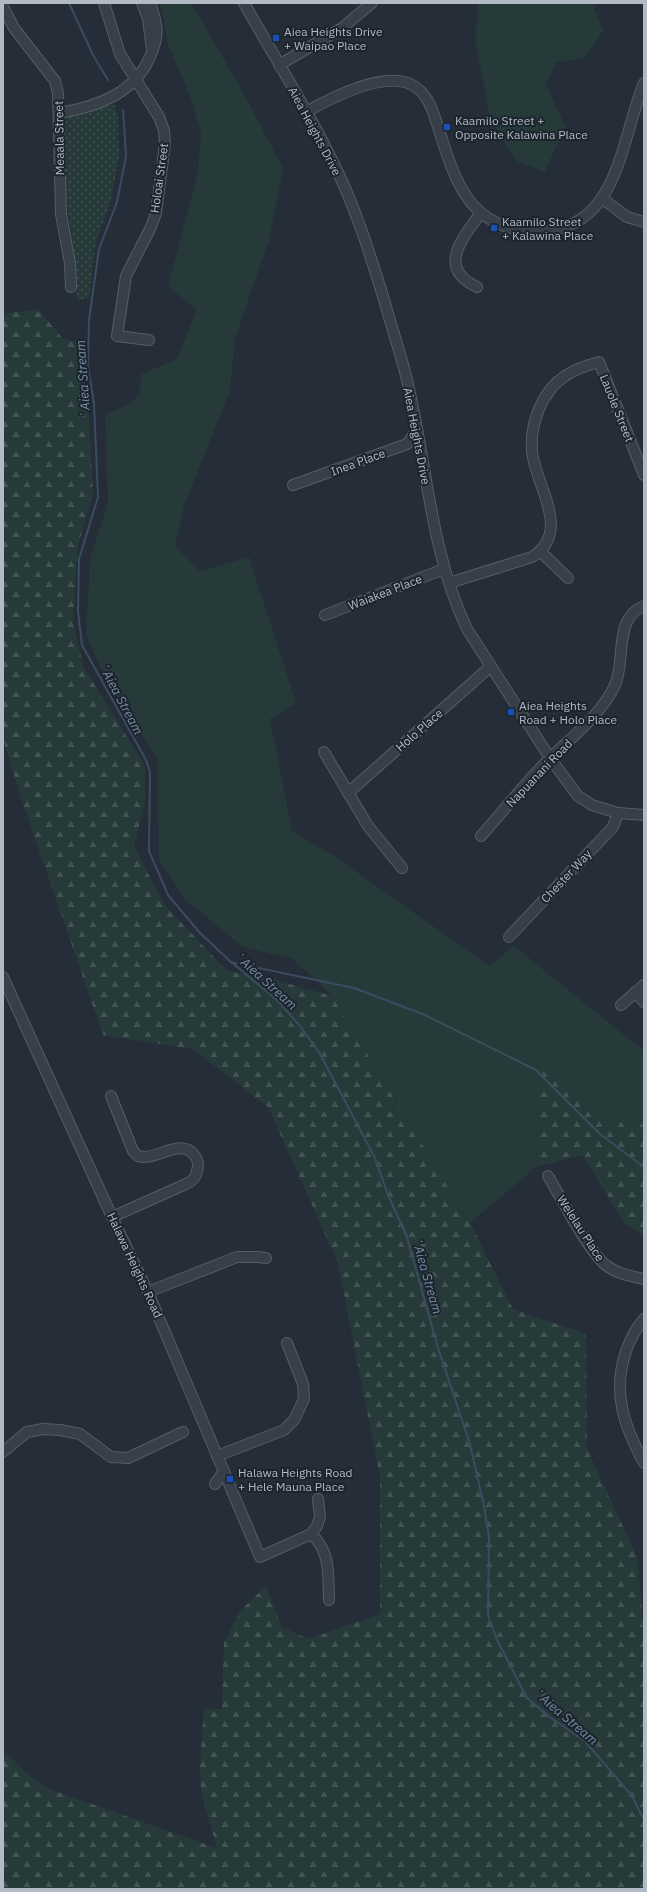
<svg xmlns="http://www.w3.org/2000/svg" width="647" height="1892" viewBox="0 0 647 1892" font-family="'IBM Plex Sans',sans-serif">
	<style>
		.grass { fill: #273a3a }
		.forest { fill: url(#forest-firs) }
		.park { fill: url(#park-dots) }
		.lines { fill: none; stroke-linecap: round; stroke-linejoin: round }
		.stream { stroke: #3a4c60; stroke-width: 2 }
		.minor-casing { stroke: #555d66; stroke-width: 12 }
		.minor { stroke: #373f49; stroke-width: 10 }
		.transit-dot { fill: #1a4fb4; stroke: #1c242d; stroke-width: 1.5 }
		.labels { text-anchor: middle; dominant-baseline: central; stroke-width: 4; stroke-linejoin: round; paint-order: stroke }
		.poi-label { font-size: 12px; fill: #b2bac5; stroke: #1c242d; text-anchor: start }
		.street-label { font-size: 12px; fill: #b2bac5; stroke: #1c242d }
		.water-label { font-size: 13px; font-style: italic; fill: #758ca6; stroke: #1c242d }
	</style>
	<defs>
		<pattern id="forest-firs" width="22" height="20" patternUnits="userSpaceOnUse"><rect width="22" height="20" fill="#273a3a"/><path d="M5 1l3.5 6h-7zM16 11l3.5 6h-7z" fill="#445455"/></pattern>
		<pattern id="park-dots" width="8" height="8" patternUnits="userSpaceOnUse"><rect width="8" height="8" fill="#273a3a"/><path d="M2 2h.1M6 6h.1" fill="none" stroke="#445455" stroke-width="1.8" stroke-linecap="round"/></pattern>
	</defs>
	<rect width="100%" height="100%" fill="#242d38"/>
	<!-- grass -->
	<g class="grass">
		<polygon points="159,3 191,3 239,85 283,168 269,240 235,339 230,390 184,506 175,546 200,571 249,557 296,703 270,719 292,831 337,858 489,966 514,946 644,1051 644,1125 598,1120 540,1065 536,1167 470,1223 332,996 293,959 243,947 186,900 159,860 157,758 111,690 86,635 90,560 108,502 105,414 129,405 140,393 141,374 176,360 197,310 168,286 198,173 201,134 192,101 167,42 163,13"/>
		<polygon points="479,3 592,3 603,31 585,58 556,62 546,85 565,126 545,172 516,161 490,118 475,40"/>
	</g>
	<!-- forest -->
	<g class="forest">
		<polygon points="38,309 63,339 85,344 93,495 78,545 73,623 84,668 145,766 145,802 134,846 163,903 227,971 272,979 332,996 470,1223 513,1309 586,1334 587,1449 638,1559 644,1643 644,1889 3,1889 3,1751 39,1783 52,1790 217,1848 201,1791 200,1764 204,1709 222,1709 224,1642 241,1610 266,1586 282,1627 308,1639 380,1614 380,1477 338,1263 268,1107 192,1049 103,1035 22,801 3,739 3,314"/>
		<polygon points="540,1064 598,1120 644,1124 644,1235 625,1224 583,1155 536,1167"/>
	</g>
	<!-- park -->
	<polygon class="park" points="114,104 118,116 119,157 110,204 96,241 89,298 77,301 76,265 68,210 64,124 66,120 70,117"/>
	<g class="lines">
		<!-- stream -->
		<g class="stream">
			<polyline points="69,3 93,55 108,80"/>
			<polyline points="123,110 126,156 117,202 99,249 89,320 88,367 94,403 98,497 79,559 78,611 82,645 146,760 150,772 149,851 168,895 200,933 230,961 278,1001 300,1026 320,1054 374,1156 388,1195 407,1237 438,1348 470,1444 484,1506 489,1537 488,1615 497,1640 527,1698 551,1718 585,1741 632,1796 644,1820"/>
			<polyline points="230,962 354,988 425,1015 536,1070 600,1134 640,1164 644,1165"/>
		</g>
		<!-- minor casing -->
		<g class="minor-casing">
			<g id="minor">
				<polyline points="104,3 120,54 159,117 164,130 165,144 156,213 151,227 126,276 117,336 149,340"/>
				<polyline points="142,3 148,19 152,50"/>
				<path d="M244,3C273,55 305,105 331,158C355,205 370,254 385,303C391,325 398,346 404,368C427,455 428,547 467,629L550,758L578,796L592,805L618,813L644,815"/>
				<polyline points="3,7 14,28 55,81 58,93 61,214 70,263 71,287"/>
				<polyline points="279,65 342,28 372,3"/>
				<path d="M306,112C331,98 384,70 412,85C428,93 433,111 438,127C455,180 468,229 534,231C619,234 620,141 644,83"/>
				<path d="M59,113C96,107 133,94 149,59C160,36 158,25 150,3"/>
				<polyline points="603,199 627,217 644,222"/>
				<path d="M477,287C436,268 463,238 480,214"/>
				<polyline points="293,485 407,444 414,434 418,433"/>
				<polyline points="540,551 568,578"/>
				<path d="M449,583L532,557C573,531 535,486 532,451C530,423 542,391 565,376C575,369 588,365 599,362L644,475"/>
				<polyline points="325,615 444,569"/>
				<polyline points="324,752 368,826 402,868"/>
				<polyline points="348,793 490,667"/>
				<path d="M481,836C504,810 526,782 550,758C573,736 601,715 615,685C626,661 613,618 644,606"/>
				<polyline points="509,937 613,827 618,813"/>
				<polyline points="3,977 112,1217 148,1292 260,1557 311,1534 317,1526 320,1517 318,1499"/>
				<polyline points="635,992 644,1002"/>
				<polyline points="621,1005 644,985"/>
				<path d="M111,1096L133,1151L138,1156C156,1162 181,1136 195,1156C198,1160 199,1166 197,1171C196,1178 192,1181 186,1184L112,1217"/>
				<path d="M548,1176C560,1196 590,1254 607,1266C618,1274 631,1276 644,1279"/>
				<polyline points="148,1292 237,1257 258,1257 266,1258"/>
				<path d="M644,1319C636,1328 630,1340 626,1351C612,1393 624,1426 644,1463"/>
				<polyline points="3,1452 27,1432 43,1429 60,1430 80,1434 111,1457 128,1458 183,1432"/>
				<polyline points="217,1456 284,1430 294,1420 304,1399 303,1384 287,1343"/>
				<polyline points="215,1484 224,1471"/>
				<path d="M311,1534C331,1551 328,1576 329,1600"/>
			</g>
		</g>
		<!-- minor -->
		<use href="#minor" class="minor"/>
	</g>
	<!-- markers -->
	<g class="transit-dot">
		<rect x="272" y="34" width="8" height="8" rx="2"/>
		<rect x="443" y="123" width="8" height="8" rx="2"/>
		<rect x="490" y="224" width="8" height="8" rx="2"/>
		<rect x="507" y="708" width="8" height="8" rx="2"/>
		<rect x="226" y="1475" width="8" height="8" rx="2"/>
	</g>
	<g class="labels">
		<!-- poi labels -->
		<g class="poi-label">
			<text x="284" y="31">Aiea Heights Drive<tspan x="284" dy="14">+ Waipao Place</tspan></text>
			<text x="455" y="120">Kaamilo Street +<tspan x="455" dy="14">Opposite Kalawina Place</tspan></text>
			<text x="502" y="221">Kaamilo Street<tspan x="502" dy="14">+ Kalawina Place</tspan></text>
			<text x="519" y="705">Aiea Heights<tspan x="519" dy="14">Road + Holo Place</tspan></text>
			<text x="238" y="1472">Halawa Heights Road<tspan x="238" dy="14">+ Hele Mauna Place</tspan></text>
		</g>
		<!-- street labels -->
		<g class="street-label">
			<text transform="translate(315 131) rotate(62)">Aiea Heights Drive</text>
			<text transform="translate(59 138) rotate(-91)">Meaala Street</text>
			<text transform="translate(159 178) rotate(-82)">Holoai Street</text>
			<text transform="translate(617 408) rotate(68)">Lauole Street</text>
			<text transform="translate(417 436) rotate(79)">Aiea Heights Drive</text>
			<text transform="translate(358 462) rotate(-20)">Inea Place</text>
			<text transform="translate(385 592) rotate(-21)">Waiakea Place</text>
			<text transform="translate(419 730) rotate(-41)">Holo Place</text>
			<text transform="translate(539 773) rotate(-46)">Napuanani Road</text>
			<text transform="translate(566 876) rotate(-47)">Chester Way</text>
			<text transform="translate(581 1228) rotate(57)">Welelau Place</text>
			<text transform="translate(135 1265) rotate(65)">Halawa Heights Road</text>
		</g>
		<!-- water labels -->
		<g class="water-label">
			<text transform="translate(83 379) rotate(-94)">ʻAiea Stream</text>
			<text transform="translate(121 699) rotate(62)">ʻAiea Stream</text>
			<text transform="translate(266 981) rotate(42)">ʻAiea Stream</text>
			<text transform="translate(427 1276) rotate(74)">ʻAiea Stream</text>
			<text transform="translate(566 1717) rotate(40)">ʻAiea Stream</text>
		</g>
	</g>
	<!-- border -->
	<rect width="647" height="1892" fill="none" stroke="#b2bac5" stroke-width="8"/>
</svg>
